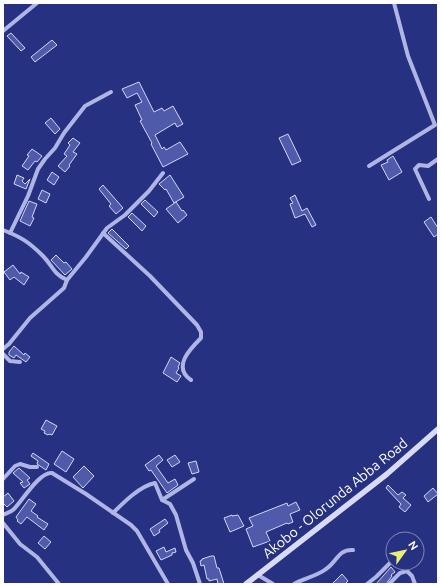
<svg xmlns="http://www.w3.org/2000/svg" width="441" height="587" viewBox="0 0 441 587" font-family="Ubuntu,sans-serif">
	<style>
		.building { fill: #4f5aaa; stroke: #d2d6f5 }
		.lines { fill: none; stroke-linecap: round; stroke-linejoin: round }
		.street { stroke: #afb6e6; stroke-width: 4 }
		.secondary { stroke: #d8dbf6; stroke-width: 5.5 }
		.labels { text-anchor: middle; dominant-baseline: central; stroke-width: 4; stroke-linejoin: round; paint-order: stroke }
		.street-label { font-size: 14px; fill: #fff; stroke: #273181 }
	</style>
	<rect width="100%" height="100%" fill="#273181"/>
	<!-- building -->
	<g class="building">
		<polygon points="11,33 25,48 21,51 7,36"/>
		<polygon points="52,40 57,45 35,62 31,57"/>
		<polygon points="139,82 154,112 162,108 164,111 173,106 183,124 177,127 175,123 155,135 162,149 164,147 166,150 180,142 188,154 163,167 151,144 152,143 140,121 142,120 135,105 142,102 137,93 127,98 122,89"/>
		<polygon points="51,118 60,129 55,134 45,123"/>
		<polygon points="288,134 301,161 292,165 279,138"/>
		<polygon points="73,138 80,143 73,152 77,154 69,165 70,166 65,172 58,166 67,156 64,154 70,145 68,143"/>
		<polygon points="32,149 42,156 37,162 35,161 28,170 22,166 29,156 27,155"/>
		<polygon points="393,156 402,172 389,180 381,165 388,162 387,160"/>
		<polygon points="52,172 59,177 54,185 47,180"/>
		<polygon points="17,175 24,178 22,181 25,184 30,179 26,189 14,184"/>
		<polygon points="170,175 184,197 174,203 166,189 165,190 159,184"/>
		<polygon points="103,185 123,208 116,214 109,206 111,204 99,189"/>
		<polygon points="42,190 50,194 46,203 38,199"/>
		<polygon points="295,195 302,211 307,208 316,225 312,227 305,214 295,218 290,204 293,203 290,198"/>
		<polygon points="145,200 158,212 154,217 141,204"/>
		<polygon points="29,201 37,204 32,217 34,218 30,226 20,221"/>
		<polygon points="176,202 182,211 183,210 187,215 178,223 166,209"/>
		<polygon points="132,213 146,226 142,231 128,217"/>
		<polygon points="431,217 438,228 438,234 434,237 424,222"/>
		<polygon points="112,229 129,246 126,249 108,233"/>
		<polygon points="56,255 64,263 66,262 72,269 65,275 51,260"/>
		<polygon points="13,265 20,274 21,272 29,277 24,285 14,277 10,280 4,272"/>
		<polygon points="14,346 24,355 25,353 30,357 26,362 16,355 14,358 9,355 9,352"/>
		<polygon points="171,357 180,363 178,367 179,368 176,373 181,376 177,382 163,373"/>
		<polygon points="46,420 57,426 52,435 49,434 48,435 44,433 45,431 41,429"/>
		<polygon points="62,451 74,459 66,472 54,464"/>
		<polygon points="33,453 49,464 46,470 37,464 38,461 31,456"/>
		<polygon points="159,455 163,460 156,466 168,483 175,479 178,485 167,493 151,470 149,471 145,465"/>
		<polygon points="175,455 180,462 172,467 167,460"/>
		<polygon points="196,461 199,472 192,474 188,463"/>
		<polygon points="84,466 94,476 83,488 73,477"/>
		<polygon points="19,468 30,478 27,480 30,484 24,488 20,483 23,482 13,473"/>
		<polygon points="388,485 398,495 402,492 406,495 403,498 411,505 405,512 399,507 401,504 386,488"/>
		<polygon points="433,488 438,494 428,502 424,496"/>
		<polygon points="8,493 14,501 7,507 3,503 3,497"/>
		<polygon points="29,499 36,504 31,511 38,516 37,517 48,524 44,530 27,517 21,524 17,521 18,520 16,517"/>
		<polygon points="296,502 300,510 290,514 293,522 288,524 287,523 266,532 270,541 253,547 246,529 253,526 249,518 287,503 288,506"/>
		<polygon points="232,515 232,516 238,515 244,526 230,532 224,518"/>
		<polygon points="165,519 168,523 159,530 160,532 154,536 150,529"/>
		<polygon points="44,536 51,542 45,549 38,543"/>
		<polygon points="164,547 166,552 175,548 176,552 172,553 172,555 161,560 156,551"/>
		<polygon points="211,556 214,556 217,568 219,568 224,584 218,584 217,579 209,581 209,579 207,579 204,565 201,566 200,561 202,560 202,559"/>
		<polygon points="391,567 395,572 391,575 392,576 386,584 376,584"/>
		<polygon points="342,574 348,581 345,584 332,584"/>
	</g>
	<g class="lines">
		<!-- street -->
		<g class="street">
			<polyline points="3,31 37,3"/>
			<polyline points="369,166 435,125 408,56 394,3"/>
			<polyline points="429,199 415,169 419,165 428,166 438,159"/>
			<path d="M3,230C21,237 29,242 43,256C52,265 53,274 67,280"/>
			<polyline points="10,233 28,196 38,169 45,159 55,148 64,133 85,106 111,92"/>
			<path d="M103,233L150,276L197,325L201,332V338C190,349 172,367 191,380"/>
			<polyline points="3,349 9,344 30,318 64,288 67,280 86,257 107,228 125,215 149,191 163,173"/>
			<polyline points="3,354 10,361 20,362"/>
			<polyline points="3,479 15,466 20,464 30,467 37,467"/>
			<polyline points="162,500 194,479"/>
			<path d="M113,513C124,502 140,486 155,483L162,500L170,504L176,515L186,550L193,563L200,584"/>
			<path d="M3,515C7,513 11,512 14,509C22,501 40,471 52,473L86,494L131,525L137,531L168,584"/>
			<polyline points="3,523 20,544 37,557 59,584"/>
			<polyline points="258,575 273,584"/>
			<path d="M294,584C305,578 317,576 326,569C337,562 338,549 353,550"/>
			<polyline points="367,584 376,577 393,560"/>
			<polyline points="389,584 400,573 407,571 412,576 415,584"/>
		</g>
		<!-- secondary -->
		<polyline class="secondary" points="246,584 387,474 438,429"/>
	</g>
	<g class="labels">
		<!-- street labels -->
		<g class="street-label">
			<text transform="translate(335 498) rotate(-39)">Akobo - Olorunda Abba Road</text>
		</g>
	</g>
	<!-- border -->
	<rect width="441" height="587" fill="none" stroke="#ffffff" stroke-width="8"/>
	<!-- north arrow -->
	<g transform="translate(405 551) rotate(57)"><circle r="19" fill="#273181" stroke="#7d83b3"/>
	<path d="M0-3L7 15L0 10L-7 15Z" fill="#eaef74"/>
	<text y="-6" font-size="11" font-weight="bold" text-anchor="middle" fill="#ffffff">N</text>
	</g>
</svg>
